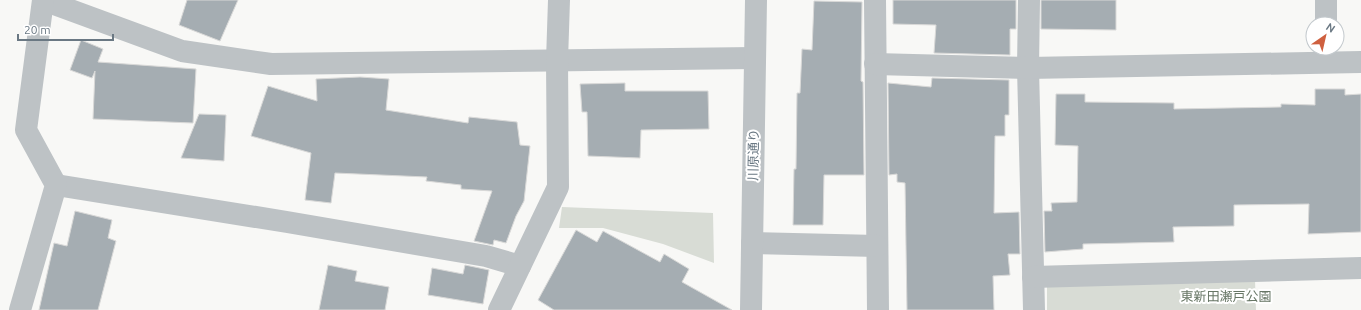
<svg xmlns="http://www.w3.org/2000/svg" width="1361" height="310" viewBox="0 0 1361 310" font-family="Ubuntu,'Noto Sans JP',sans-serif">
	<style>
		.green { fill: #d8dcd5 }
		.building { fill: #a5adb2; stroke: #d9d9d8 }
		.lines { fill: none; stroke-linecap: round; stroke-linejoin: round }
		.minor { stroke: #bdc2c5; stroke-width: 22 }
		.labels { text-anchor: middle; dominant-baseline: central; stroke-width: 4; stroke-linejoin: round; paint-order: stroke }
		.street-label { font-size: 13px; fill: #6a7883; stroke: #fff }
		.park-label { font-size: 13px; fill: #677665; stroke: #fff }
	</style>
	<rect width="100%" height="100%" fill="#f8f8f6"/>
	<!-- green -->
	<g class="green">
		<polygon points="562,207 713,213 714,263 663,244 603,228 559,228"/>
		<polygon points="1255,280 1256,310 1047,310 1047,285"/>
	</g>
	<!-- building -->
	<g class="building">
		<polygon points="187,0 238,0 220,41 179,25"/>
		<polygon points="893,0 1016,0 1016,29 1010,29 1010,55 934,53 936,25 893,24"/>
		<polygon points="1041,0 1116,0 1116,30 1041,29"/>
		<polygon points="814,1 862,2 861,81 863,82 864,175 824,175 823,225 793,225 794,169 796,169 797,93 800,93 802,49 812,50"/>
		<polygon points="81,40 103,49 98,62 196,69 193,123 93,119 95,71 92,78 70,70"/>
		<polygon points="360,77 389,79 386,110 468,123 469,117 517,122 520,145 530,146 524,201 516,216 506,243 494,240 493,245 474,241 492,191 461,189 461,185 426,181 427,177 335,173 331,203 305,200 311,153 251,136 268,86 317,101 316,79"/>
		<polygon points="932,78 1009,80 1009,115 1005,115 1005,136 995,136 994,213 1019,212 1020,254 1008,254 1010,275 993,276 994,310 907,310 905,183 897,182 897,174 889,175 888,83 931,87"/>
		<polygon points="625,83 625,91 708,91 709,129 641,130 640,158 588,156 587,112 582,112 580,84"/>
		<polygon points="1315,89 1345,89 1345,95 1361,94 1361,232 1308,234 1309,204 1234,205 1234,226 1173,227 1174,242 1083,244 1083,249 1045,252 1044,211 1052,211 1051,203 1077,202 1078,146 1055,145 1056,94 1085,94 1085,102 1174,103 1174,109 1281,107 1281,104 1315,105"/>
		<polygon points="199,114 226,115 224,161 181,158"/>
		<polygon points="75,211 112,220 108,238 116,241 98,310 39,310 54,243 67,246"/>
		<polygon points="576,230 597,242 603,231 660,262 664,254 689,269 682,282 732,310 554,310 538,300"/>
		<polygon points="328,265 357,271 355,281 389,287 385,310 319,310"/>
		<polygon points="465,265 489,270 483,304 428,295 432,268 463,274"/>
	</g>
	<g class="lines">
		<!-- minor -->
		<g class="minor">
			<polyline points="43,0 182,51 271,64 754,58"/>
			<polyline points="875,0 878,310"/>
			<polyline points="1029,0 1028,68 1034,310"/>
			<polyline points="1326,24 1326,0"/>
			<polyline points="875,64 1028,68 1361,62"/>
			<polyline points="56,185 287,222 486,256 520,266"/>
			<polyline points="752,243 877,246"/>
			<polyline points="1033,277 1361,268"/>
			<polyline points="20,310 56,185 26,130 43,0"/>
			<polyline points="499,310 558,187 557,61 559,0"/>
			<polyline points="751,310 756,0"/>
		</g>
	</g>
	<g class="labels">
		<!-- street labels -->
		<g class="street-label">
			<text transform="translate(753 155) rotate(-89)">川原通り</text>
		</g>
		<!-- park labels -->
		<g class="park-label">
			<text x="1226" y="296">東新田瀬戸公園</text>
		</g>
	</g>
	<!-- north arrow -->
	<g transform="translate(1325 36) rotate(34)"><circle r="19" fill="#ffffff" stroke="#c3c9cd"/>
	<path d="M0-3L7 15L0 10L-7 15Z" fill="#cf603f"/>
	<text y="-6" font-size="11" font-weight="bold" text-anchor="middle" fill="#6a7883">N</text>
	</g>
	<!-- scale -->
	<path d="M18 34v6h95v-6" fill="none" stroke="#6a7883" stroke-width="2"/>
	<text x="24" y="34" font-size="12" fill="#6a7883" stroke="#ffffff" stroke-width="3" paint-order="stroke">20 m</text>
</svg>
